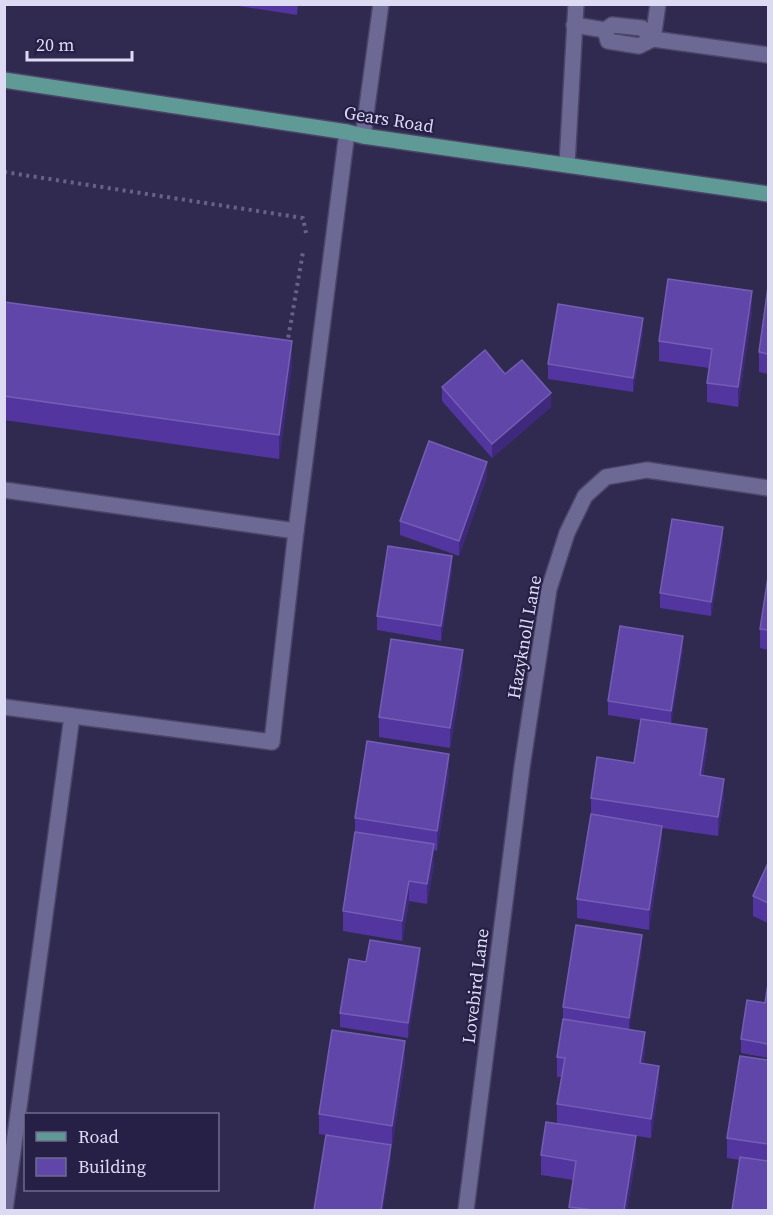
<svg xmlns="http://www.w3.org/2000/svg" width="773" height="1215" viewBox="0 0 773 1215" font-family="'Source Serif 4',serif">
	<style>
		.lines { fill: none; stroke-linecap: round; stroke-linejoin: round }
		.minor-casing { stroke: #4b4667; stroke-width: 18 }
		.major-casing { stroke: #4b4667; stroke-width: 18 }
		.path { stroke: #686385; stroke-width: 4; stroke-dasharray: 3 4.5; stroke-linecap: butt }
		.minor { stroke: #6d6995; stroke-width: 15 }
		.major { stroke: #609a97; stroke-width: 15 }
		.wall { fill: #52359e }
		.shaded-wall { fill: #3e297c }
		.building { fill: #6046a8; stroke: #745eb4; stroke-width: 1.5 }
		.labels { text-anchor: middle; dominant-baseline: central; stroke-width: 4.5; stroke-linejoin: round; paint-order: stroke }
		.street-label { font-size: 18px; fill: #dddbf4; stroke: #262046 }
	</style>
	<rect width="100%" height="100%" fill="#302a51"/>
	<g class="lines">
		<!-- minor casing -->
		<g class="minor-casing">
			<g id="minor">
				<polyline points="574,25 605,30"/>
				<polyline points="653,39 642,28 612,25 605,30 608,41 639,46 653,39 768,55"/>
				<polyline points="653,39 658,4"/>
				<polyline points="363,136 381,4"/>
				<polyline points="567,164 576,4"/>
				<polyline points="4,490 296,531 347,132"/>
				<polyline points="4,707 272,742 296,531"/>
				<polyline points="5,1210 72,716"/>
				<polyline points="466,1210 522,767 549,589 567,533 585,496 606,477 647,470 768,488"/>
			</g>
		</g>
		<!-- major casing -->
		<g class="major-casing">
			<polyline id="major" points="4,80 347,132 363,136 768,194"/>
		</g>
		<!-- path -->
		<g class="path">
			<polyline points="4,172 303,218 306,233"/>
			<polyline points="287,345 303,252"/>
		</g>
		<!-- minor -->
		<use href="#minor" class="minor"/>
		<!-- major -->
		<use href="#major" class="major"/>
	</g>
	<!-- wall -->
	<g class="wall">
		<polygon points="226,4 298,4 297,15"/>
		<polygon points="768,287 768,374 759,372 759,352"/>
		<polygon points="4,302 292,365 279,459 4,420"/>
		<polygon points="752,311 738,407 707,402 707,383 709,368 659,361 659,341"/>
		<polygon points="643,332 633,392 548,379 548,364"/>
		<polygon points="505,374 551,407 492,458 442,401 442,387"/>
		<polygon points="487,476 459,556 400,535 400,521"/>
		<polygon points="723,542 711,616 660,608 660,593"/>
		<polygon points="452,570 441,641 377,630 377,616"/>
		<polygon points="768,577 768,650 760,648 760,629"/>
		<polygon points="683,650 671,723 707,748 703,776 724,799 718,836 662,828 662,845 649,930 577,918 577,899 591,814 591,798 634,763 640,720 608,715 608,701"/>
		<polygon points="463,670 450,748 379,737 379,717"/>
		<polygon points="449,774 437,851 434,850 434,864 427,904 409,901 402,941 343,931 343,911 355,837 355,818"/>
		<polygon points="768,863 768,923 753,916 753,896"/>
		<polygon points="642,949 629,1030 645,1052 643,1063 659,1086 651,1138 636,1136 636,1156 627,1210 569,1210 573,1180 541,1175 541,1155 557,1123 557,1104 562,1077 557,1077 557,1057 563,1019 563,1007"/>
		<polygon points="420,962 408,1038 340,1027 340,1013"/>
		<polygon points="768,984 768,1058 741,1053 741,1039 765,1003"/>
		<polygon points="768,1060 768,1210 740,1160 727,1158 727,1138"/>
		<polygon points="405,1061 392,1145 319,1134 319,1114"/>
	</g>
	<!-- shaded-wall -->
	<g class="shaded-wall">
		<polygon points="752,291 752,311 738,407 738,387"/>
		<polygon points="643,318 643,332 633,392 633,378"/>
		<polygon points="292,341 292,365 279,459 279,435"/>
		<polygon points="551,393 551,407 492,458 492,444"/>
		<polygon points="487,462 487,476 459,556 459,541"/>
		<polygon points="723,527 723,542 711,616 711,602"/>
		<polygon points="452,556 452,570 441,641 441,626"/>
		<polygon points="683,636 683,650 671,725 671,711"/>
		<polygon points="463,650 463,670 450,748 450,728"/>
		<polygon points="707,729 707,748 700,795 700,775"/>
		<polygon points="449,754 449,774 437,851 437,831"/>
		<polygon points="724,779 724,799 718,836 718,817"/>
		<polygon points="662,826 662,845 649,930 649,910"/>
		<polygon points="434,844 434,864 427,904 427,884"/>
		<polygon points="409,881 409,901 402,941 402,921"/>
		<polygon points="642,935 642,949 629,1032 629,1018"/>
		<polygon points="420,948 420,962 408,1038 408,1023"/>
		<polygon points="645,1032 645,1052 640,1083 640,1063"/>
		<polygon points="405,1041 405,1061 392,1145 392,1126"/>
		<polygon points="659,1066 659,1086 651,1138 651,1119"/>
		<polygon points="636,1136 636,1156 627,1210 624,1210"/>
		<polygon points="391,1145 391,1160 383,1210 381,1210"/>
	</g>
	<!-- building -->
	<g class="building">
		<polygon points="668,279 752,291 738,387 707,383 712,349 659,341"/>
		<polygon points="768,287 768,354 759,352"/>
		<polygon points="4,302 292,341 279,435 4,396"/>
		<polygon points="558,304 643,318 633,378 548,364"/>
		<polygon points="485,350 505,374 522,360 551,393 492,444 442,387"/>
		<polygon points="429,441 487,462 459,541 400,521"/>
		<polygon points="672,519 723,527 711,602 660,593"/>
		<polygon points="388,546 452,556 441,626 377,616"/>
		<polygon points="768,577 768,630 760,629"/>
		<polygon points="620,626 683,636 671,711 608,701"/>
		<polygon points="391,639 463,650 450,728 379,717"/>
		<polygon points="641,719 707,729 700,775 724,779 718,817 591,798 597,757 634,763"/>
		<polygon points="367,741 449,754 437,831 355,818"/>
		<polygon points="591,814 662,826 649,910 577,899"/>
		<polygon points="355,832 434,844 427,884 409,881 402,921 343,911"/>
		<polygon points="768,863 768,903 753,896"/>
		<polygon points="576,925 642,935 629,1018 563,1007"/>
		<polygon points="370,940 420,948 408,1023 340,1013 349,959 366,962"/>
		<polygon points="768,984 768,1044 741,1039 747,1000 765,1003"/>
		<polygon points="563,1019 645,1032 640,1063 659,1066 651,1119 557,1104 565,1058 557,1057"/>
		<polygon points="332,1030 405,1041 392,1126 319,1114"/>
		<polygon points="740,1056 768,1060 768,1144 727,1138"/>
		<polygon points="546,1122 636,1136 624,1210 594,1210 569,1207 576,1161 541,1155"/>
		<polygon points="326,1135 391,1145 381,1210 314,1210"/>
		<polygon points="740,1157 768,1161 768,1210 732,1210"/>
	</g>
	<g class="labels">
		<!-- street labels -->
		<g class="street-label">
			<text transform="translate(389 119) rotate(9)">Gears Road</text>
			<text transform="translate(524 637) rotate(-80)">Hazyknoll Lane</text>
			<text transform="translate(475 986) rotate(-83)">Lovebird Lane</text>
		</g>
	</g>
	<!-- border -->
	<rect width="773" height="1215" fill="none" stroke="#dddbf4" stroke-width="12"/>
	<!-- legend -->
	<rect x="24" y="1113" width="195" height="78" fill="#262046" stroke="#6f6b8c" stroke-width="1.5"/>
	<rect x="36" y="1132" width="30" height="9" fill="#609a97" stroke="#6f6b8c" stroke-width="1.5"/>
	<text x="78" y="1143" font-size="18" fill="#dddbf4">Road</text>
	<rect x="36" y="1158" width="30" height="18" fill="#6046a8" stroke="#6f6b8c" stroke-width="1.5"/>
	<text x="78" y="1173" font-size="18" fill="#dddbf4">Building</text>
	<!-- scale -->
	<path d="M27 51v9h105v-9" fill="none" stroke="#dddbf4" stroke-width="3"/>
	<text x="36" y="51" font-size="18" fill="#dddbf4" stroke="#262046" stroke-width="4.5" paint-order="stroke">20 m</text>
</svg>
